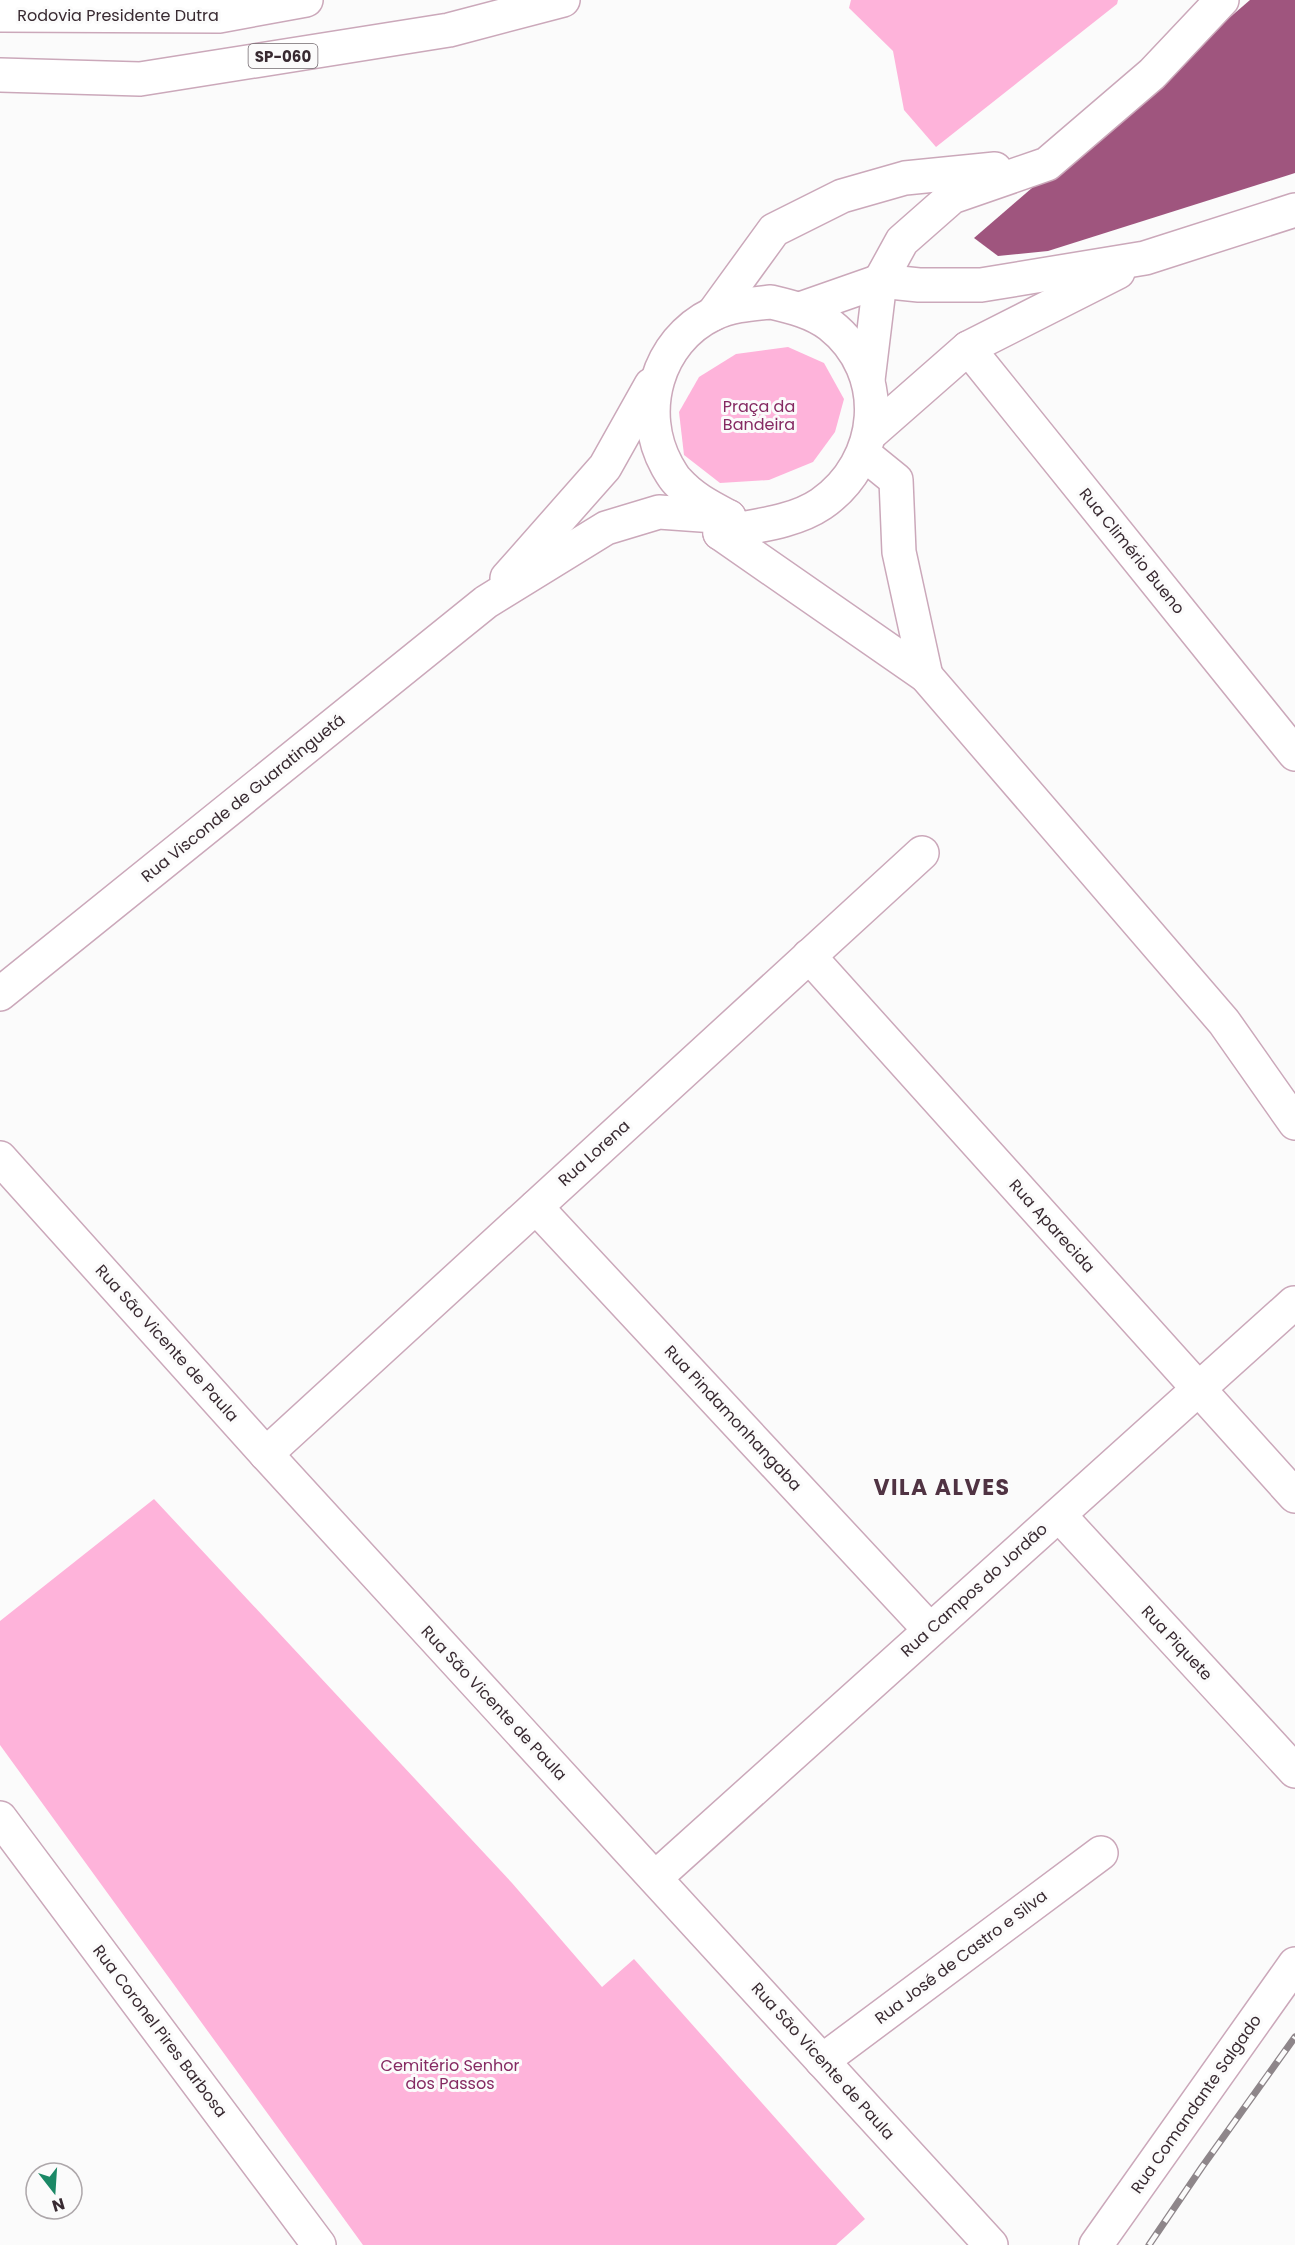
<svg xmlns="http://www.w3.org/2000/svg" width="1295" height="2245" viewBox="0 0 1295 2245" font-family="Poppins,sans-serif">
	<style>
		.green { fill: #feb3da }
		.building { fill: #9f557e }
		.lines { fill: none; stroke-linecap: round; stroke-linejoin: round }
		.minor-casing { stroke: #cba8ba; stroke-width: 36 }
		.major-casing { stroke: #cba8ba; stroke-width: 36 }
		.highway-casing { stroke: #cba8ba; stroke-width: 36 }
		.minor { stroke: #fff; stroke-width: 33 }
		.major { stroke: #fff; stroke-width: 33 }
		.highway { stroke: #fff; stroke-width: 33 }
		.rail-casing { stroke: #8e868a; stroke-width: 7 }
		.rail { stroke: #fbfbfb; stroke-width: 4.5; stroke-dasharray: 14; stroke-linecap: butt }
		.labels { text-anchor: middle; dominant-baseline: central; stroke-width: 6; stroke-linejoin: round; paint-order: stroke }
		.shield { fill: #fbfbfb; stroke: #72696e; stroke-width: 1.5 }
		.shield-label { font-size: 15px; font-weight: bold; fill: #382a31 }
		.street-label { font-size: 16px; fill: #382a31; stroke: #fbfbfb }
		.park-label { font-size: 16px; fill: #852a62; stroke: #fbfbfb }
		.district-label { font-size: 22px; font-weight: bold; letter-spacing: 1.5px; fill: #503343; stroke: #fbfbfb }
	</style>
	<rect width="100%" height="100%" fill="#fbfbfb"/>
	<!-- green -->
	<g class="green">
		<polygon points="851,0 1118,0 1117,4 936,147 904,110 893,51 849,8"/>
		<polygon points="788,347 824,363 844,399 835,432 813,462 769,480 720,483 684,455 679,412 699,377 736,354"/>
		<polygon points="154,1499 512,1883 602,1987 634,1959 865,2219 836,2245 363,2245 0,1745 0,1621"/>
	</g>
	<!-- building -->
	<polygon class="building" points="1250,0 1295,0 1295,173 1048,251 998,256 974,238"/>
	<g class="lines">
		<!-- minor casing -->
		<g class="minor-casing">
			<g id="minor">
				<polyline points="713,314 774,230 842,196 905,178 995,169"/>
				<polyline points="968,348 1295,754"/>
				<polyline points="868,380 880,281 902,241 952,197 1047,164 1152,74 1222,0"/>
				<polyline points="809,956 1295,1496"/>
				<polyline points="0,1158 266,1454 991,2245"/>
				<polyline points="536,1207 930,1630"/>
				<polyline points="266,1454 922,853"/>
				<polyline points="1059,1515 1295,1771"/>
				<polyline points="0,1818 319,2245"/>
				<polyline points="655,1878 1294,1303"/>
				<polyline points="822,2061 1101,1853"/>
				<polyline points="1096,2245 1295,1964"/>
			</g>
		</g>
		<!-- major casing -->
		<g class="major-casing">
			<g id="major">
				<path d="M771,302C792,307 813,312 830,325C891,373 882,462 821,504C793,523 752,526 720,533L729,517C710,507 692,498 677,481C673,477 670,471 667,466C637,412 657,341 713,314C732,305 751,304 771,302Z"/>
				<polyline points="800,309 880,281 919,285 981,285 1145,258 1295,210"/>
				<polyline points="870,434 968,348 1118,272"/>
				<polyline points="864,454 896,480 899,552 926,676"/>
				<polyline points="720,533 926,676 1224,1022 1295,1123"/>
				<polyline points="507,578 605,467 651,385"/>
				<polyline points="0,994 486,602 606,528 659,512 729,517"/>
			</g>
		</g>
		<!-- highway casing -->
		<g class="highway-casing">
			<g id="highway">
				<polyline points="0,15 219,16 306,0"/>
				<polyline points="0,75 140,79 449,30 563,0"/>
			</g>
		</g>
		<!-- minor -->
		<use href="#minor" class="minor"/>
		<!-- major -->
		<use href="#major" class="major"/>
		<!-- highway -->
		<use href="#highway" class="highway"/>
		<!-- rail casing -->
		<g class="rail-casing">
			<polyline id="rail" points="1149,2245 1202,2167 1295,2037"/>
		</g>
		<!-- rail -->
		<use href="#rail" class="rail"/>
	</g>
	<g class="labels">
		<!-- shield labels -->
		<rect class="shield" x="248.5" y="44" width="69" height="24" rx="4.5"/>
		<g class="shield-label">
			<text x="283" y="56">SP-060</text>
		</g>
		<!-- street labels -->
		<g class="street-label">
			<text x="118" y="15">Rodovia Presidente Dutra</text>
			<text transform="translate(1132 551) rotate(51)">Rua Climério Bueno</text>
			<text transform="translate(243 798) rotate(-39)">Rua Visconde de Guaratinguetá</text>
			<text transform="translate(594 1153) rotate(-42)">Rua Lorena</text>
			<text transform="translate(1052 1226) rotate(48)">Rua Aparecida</text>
			<text transform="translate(167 1343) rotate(48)">Rua São Vicente de Paula</text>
			<text transform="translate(733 1418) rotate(47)">Rua Pindamonhangaba</text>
			<text transform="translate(974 1590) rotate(-42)">Rua Campos do Jordão</text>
			<text transform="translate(1177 1643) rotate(47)">Rua Piquete</text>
			<text transform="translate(494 1703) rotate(47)">Rua São Vicente de Paula</text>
			<text transform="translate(961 1957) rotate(-37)">Rua José de Castro e Silva</text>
			<text transform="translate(160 2031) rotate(53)">Rua Coronel Pires Barbosa</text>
			<text transform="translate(823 2061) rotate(48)">Rua São Vicente de Paula</text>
			<text transform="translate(1196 2104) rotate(-55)">Rua Comandante Salgado</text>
		</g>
		<!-- park labels -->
		<g class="park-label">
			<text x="759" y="406">Praça da<tspan x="759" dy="18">Bandeira</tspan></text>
			<text x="450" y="2065">Cemitério Senhor<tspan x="450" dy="18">dos Passos</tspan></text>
		</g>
		<!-- district labels -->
		<g class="district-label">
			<text x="942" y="1487">VILA ALVES</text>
		</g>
	</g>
	<!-- north arrow -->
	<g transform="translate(54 2191) rotate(163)"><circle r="28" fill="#fbfbfb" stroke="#ada7aa" stroke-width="1.5"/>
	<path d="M0-4.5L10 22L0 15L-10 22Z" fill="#1b8866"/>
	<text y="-9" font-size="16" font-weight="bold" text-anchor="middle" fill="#382a31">N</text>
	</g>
</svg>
